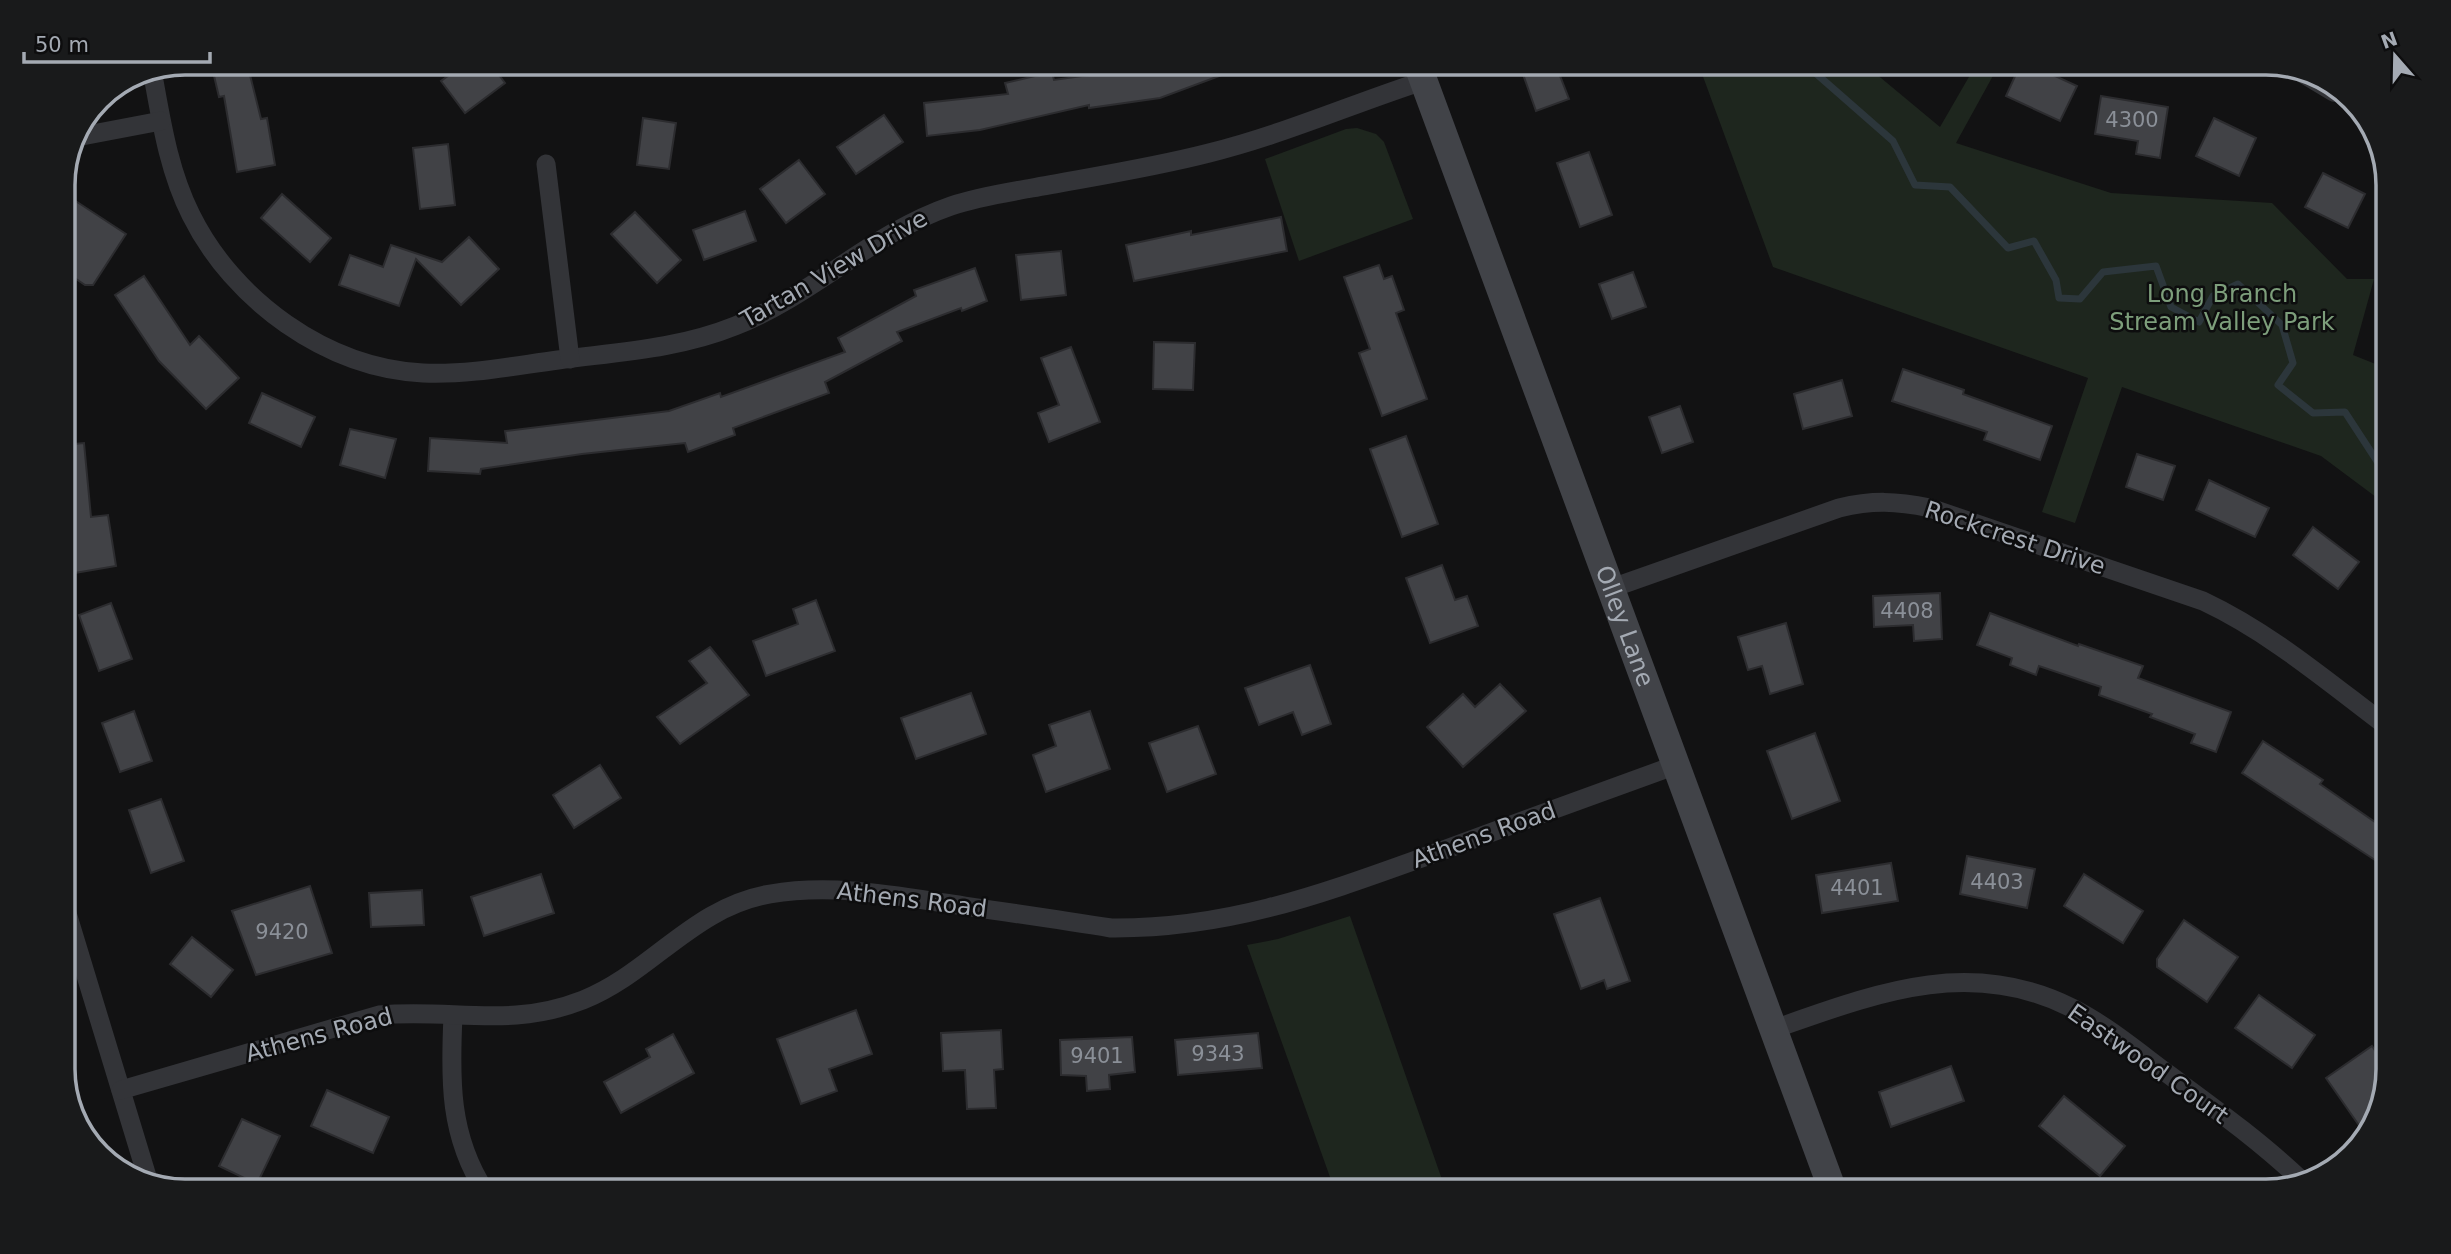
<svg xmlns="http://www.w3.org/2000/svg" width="2451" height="1254" viewBox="0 0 2451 1254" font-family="'DejaVu Sans',sans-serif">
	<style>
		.green { fill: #1e261e }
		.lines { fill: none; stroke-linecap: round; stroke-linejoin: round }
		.stream { stroke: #2c363b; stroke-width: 7 }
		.building { fill: #414246; stroke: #2c2c2f; stroke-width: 2 }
		.minor { stroke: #333438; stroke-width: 19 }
		.tertiary { stroke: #333438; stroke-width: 24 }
		.secondary { stroke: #414348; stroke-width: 28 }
		.labels { text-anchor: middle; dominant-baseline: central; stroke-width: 5; stroke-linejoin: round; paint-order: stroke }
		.number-label { font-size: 21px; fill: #8b9098 }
		.street-label { font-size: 24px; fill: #a4aab3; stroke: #0d0d0e }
		.park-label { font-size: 24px; fill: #7d9e7b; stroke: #0d0d0e }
		.rim { fill: none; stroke: #a4aab3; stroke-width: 3.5 }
	</style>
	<rect width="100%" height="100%" fill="#121213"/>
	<!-- green -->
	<g class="green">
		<polygon points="1698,63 1863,63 1940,127 1977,63 2000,63 1956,143 2111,193 2272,203 2347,279 2374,279 2353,355 2388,369 2388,506 2321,456 2122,387 2075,523 2042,512 2088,378 1773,267"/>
		<polygon points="1357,128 1376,134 1384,142 1413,219 1299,261 1265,159 1346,129"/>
		<polygon points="1350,916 1446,1191 1335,1191 1247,945 1278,939"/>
	</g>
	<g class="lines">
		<!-- stream -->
		<polyline class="stream" points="1804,63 1893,141 1915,185 1950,187 2008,248 2034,241 2056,280 2059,298 2080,299 2103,272 2156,266 2171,307 2199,322 2213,296 2238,284 2282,325 2293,363 2278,385 2313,413 2345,412 2388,478"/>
	</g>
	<!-- building -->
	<g class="building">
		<polygon points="211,63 247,63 261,119 267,118 275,165 237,172 224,96 219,97"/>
		<polygon points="466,63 490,63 505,83 465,113 441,81"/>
		<polygon points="1176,63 1248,63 1249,65 1160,98 1089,108 1089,105 980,130 927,136 924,103 1008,94 1005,83 1052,72 1054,80"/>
		<polygon points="1519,63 1555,63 1569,99 1536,111"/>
		<polygon points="2021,63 2027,63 2077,86 2060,121 2006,96"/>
		<polygon points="2101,96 2168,107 2160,158 2136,154 2138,141 2095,134"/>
		<polygon points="884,115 903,142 856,174 837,147"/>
		<polygon points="643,118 676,123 669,169 637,165"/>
		<polygon points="2214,118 2256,138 2239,176 2196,156"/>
		<polygon points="448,144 455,205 420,209 413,148"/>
		<polygon points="1589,152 1612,215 1580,227 1557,163"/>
		<polygon points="799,160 825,194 786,223 760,189"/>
		<polygon points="2323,173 2365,194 2348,228 2305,207"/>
		<polygon points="282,194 331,238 310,262 261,218"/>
		<polygon points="71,198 126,234 93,285 85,285 63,270 63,210"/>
		<polygon points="745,211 756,241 704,260 693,230"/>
		<polygon points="635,212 681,260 657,283 611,234"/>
		<polygon points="1281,217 1287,251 1134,281 1126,245 1191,231 1191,235"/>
		<polygon points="469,237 499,269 461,305 416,259 399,306 339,285 350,255 383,267 391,245 442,262"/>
		<polygon points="1061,251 1066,295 1021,300 1016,255"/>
		<polygon points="1379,265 1384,279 1392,276 1404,310 1396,313 1427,399 1382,416 1359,353 1370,349 1344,277"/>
		<polygon points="975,268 987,301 962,311 961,308 897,332 902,341 825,382 829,393 733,428 735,435 688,452 685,443 582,454 481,469 480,474 428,471 430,438 507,443 505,431 669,411 720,393 721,397 845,352 838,338 916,296 914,290"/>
		<polygon points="1633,272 1646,307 1612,319 1599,284"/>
		<polygon points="144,276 190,345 199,336 239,378 206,409 159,361 115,295"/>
		<polygon points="1154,342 1195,343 1193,390 1153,389"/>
		<polygon points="1071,347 1100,422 1049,442 1038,413 1059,405 1041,358"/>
		<polygon points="1903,369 1964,390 1963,394 2052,426 2040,460 1984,440 1987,432 1892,401"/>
		<polygon points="1842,380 1852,416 1803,429 1794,394"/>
		<polygon points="262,393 315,417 301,447 249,423"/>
		<polygon points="1680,406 1693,442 1662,453 1649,417"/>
		<polygon points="350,429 396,439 385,478 340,465"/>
		<polygon points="1406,436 1438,524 1402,537 1370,449"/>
		<polygon points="84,443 91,517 108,515 116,566 63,575 63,445"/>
		<polygon points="2137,454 2175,466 2163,500 2126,487"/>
		<polygon points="2209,480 2269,508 2255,537 2196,510"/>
		<polygon points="2313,527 2359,562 2338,589 2293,555"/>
		<polygon points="1442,565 1455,600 1467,596 1478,626 1430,643 1406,578"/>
		<polygon points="1940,593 1942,639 1914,641 1913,625 1874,627 1873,596"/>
		<polygon points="816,600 835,651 766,676 753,641 798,624 793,609"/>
		<polygon points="111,603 132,659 99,671 79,615"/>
		<polygon points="1990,613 2078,646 2079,644 2143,666 2138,678 2231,712 2216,752 2191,743 2195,734 2150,717 2152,714 2099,695 2101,687 2039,666 2036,675 2010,665 2012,658 1977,645"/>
		<polygon points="1786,623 1803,684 1770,694 1762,666 1748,670 1738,637"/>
		<polygon points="710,647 749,695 680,744 657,717 707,683 689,661"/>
		<polygon points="1310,665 1331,724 1302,735 1293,712 1259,725 1245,688"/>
		<polygon points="1500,684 1526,711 1463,767 1427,727 1463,694 1475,707"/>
		<polygon points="971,693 986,734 916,759 901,718"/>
		<polygon points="134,711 152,761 120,772 102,723"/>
		<polygon points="1090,711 1110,769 1046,792 1033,755 1056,746 1049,725"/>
		<polygon points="1198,726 1216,774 1167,792 1149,743"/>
		<polygon points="1815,733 1840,801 1792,819 1767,751"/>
		<polygon points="2263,741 2323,780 2320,784 2388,831 2388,854 2381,864 2242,773"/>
		<polygon points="600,765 621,798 574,828 553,795"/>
		<polygon points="161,799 184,861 151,873 129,810"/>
		<polygon points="1967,856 2035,869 2027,908 1960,894"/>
		<polygon points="1891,863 1898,901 1822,913 1816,875"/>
		<polygon points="541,874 554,913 484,936 471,897"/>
		<polygon points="2084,874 2143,911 2123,943 2064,906"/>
		<polygon points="310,886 332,953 256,975 232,911"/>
		<polygon points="422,890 424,925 371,927 369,893"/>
		<polygon points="1600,898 1630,981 1607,989 1604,980 1581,989 1554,914"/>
		<polygon points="2184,920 2238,957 2207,1002 2157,967 2157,959"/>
		<polygon points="192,937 233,970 211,997 170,964"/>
		<polygon points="2259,995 2315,1035 2292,1068 2235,1028"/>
		<polygon points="856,1010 872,1054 829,1069 837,1091 801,1104 777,1039"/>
		<polygon points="1001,1030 1003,1069 994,1070 996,1108 967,1109 965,1070 943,1071 941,1033"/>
		<polygon points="1258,1033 1262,1068 1178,1075 1175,1040"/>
		<polygon points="673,1034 694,1073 621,1113 604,1082 650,1057 646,1049"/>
		<polygon points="1132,1037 1135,1072 1109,1075 1110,1089 1087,1091 1086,1076 1061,1075 1060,1040"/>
		<polygon points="2372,1046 2388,1069 2376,1122 2365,1134 2326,1078"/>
		<polygon points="1951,1066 1964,1101 1891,1127 1879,1092"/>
		<polygon points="327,1090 389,1117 373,1153 311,1126"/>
		<polygon points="2064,1096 2125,1146 2100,1176 2039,1126"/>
		<polygon points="242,1119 280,1136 257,1184 219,1166"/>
	</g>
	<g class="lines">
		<!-- minor -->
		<g class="minor">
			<path d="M152,70C161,119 168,169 191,215C233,300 326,368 423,373C468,375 513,366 558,360C618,352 678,349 735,326C812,296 872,233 951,206C977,197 1005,193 1032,188C1091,177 1151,168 1209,153C1282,135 1352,104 1423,81"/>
			<polyline points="82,136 161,121"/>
			<polyline points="546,164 570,359"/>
			<path d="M1612,588L1839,508C1873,500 1896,501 1930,508L2203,601C2271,633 2328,682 2388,727"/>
			<polyline points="63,900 149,1183"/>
			<path d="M453,1016C450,1079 449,1136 485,1191"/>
			<path d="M1774,1029C1874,994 1969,956 2072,1008C2106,1025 2137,1051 2168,1074C2214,1108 2260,1141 2301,1180"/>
			<path d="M121,1090L379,1015C453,1008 509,1029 583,1000C651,973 693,907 770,894C829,884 886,894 944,903C999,911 1055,919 1111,928C1233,929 1329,891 1441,851C1519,822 1598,793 1676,765"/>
		</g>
		<!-- tertiary -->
		<polyline class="tertiary" points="2305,72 2335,90"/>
		<!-- secondary -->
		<path class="secondary" id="s1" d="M1417,63L1833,1191"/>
	</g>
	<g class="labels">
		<!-- number labels -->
		<g class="number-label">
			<text x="2132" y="120">4300</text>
			<text x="1907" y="611">4408</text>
			<text x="1997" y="882">4403</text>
			<text x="1857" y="888">4401</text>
			<text x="282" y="932">9420</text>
			<text x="1218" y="1054">9343</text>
			<text x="1097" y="1056">9401</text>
		</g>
		<!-- street labels -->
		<g class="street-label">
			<text transform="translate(834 269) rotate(-30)">Tartan View Drive</text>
			<text transform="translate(2015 538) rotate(18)">Rockcrest Drive</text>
			<text stroke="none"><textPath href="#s1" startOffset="600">Olley Lane</textPath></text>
			<text transform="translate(1484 835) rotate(-20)">Athens Road</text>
			<text transform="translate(912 900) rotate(7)">Athens Road</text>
			<text transform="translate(319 1035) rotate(-15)">Athens Road</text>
			<text transform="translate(2148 1064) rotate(35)">Eastwood Court</text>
		</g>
		<!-- park labels -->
		<g class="park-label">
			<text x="2222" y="294">Long Branch<tspan x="2222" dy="28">Stream Valley Park</tspan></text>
		</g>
	</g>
	<!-- crop -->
	<path d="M0 0H2451V1254H0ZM185 75H2266A110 110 0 0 1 2376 185V1069A110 110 0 0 1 2266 1179H185A110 110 0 0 1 75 1069V185A110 110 0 0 1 185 75Z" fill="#191a1b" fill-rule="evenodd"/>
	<path class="rim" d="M185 75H2266A110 110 0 0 1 2376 185V1069A110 110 0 0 1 2266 1179H185A110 110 0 0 1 75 1069V185A110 110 0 0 1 185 75Z"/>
	<!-- north arrow -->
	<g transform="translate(2395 56) rotate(340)" stroke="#0d0d0e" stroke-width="5" paint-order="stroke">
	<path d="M0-5L12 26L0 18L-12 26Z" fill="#a4aab3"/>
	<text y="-10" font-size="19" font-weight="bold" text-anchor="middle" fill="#a4aab3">N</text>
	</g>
	<!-- scale -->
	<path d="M24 52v10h186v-10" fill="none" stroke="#a4aab3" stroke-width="3.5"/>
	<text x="35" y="52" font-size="21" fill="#a4aab3" stroke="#0d0d0e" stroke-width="5" paint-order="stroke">50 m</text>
</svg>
